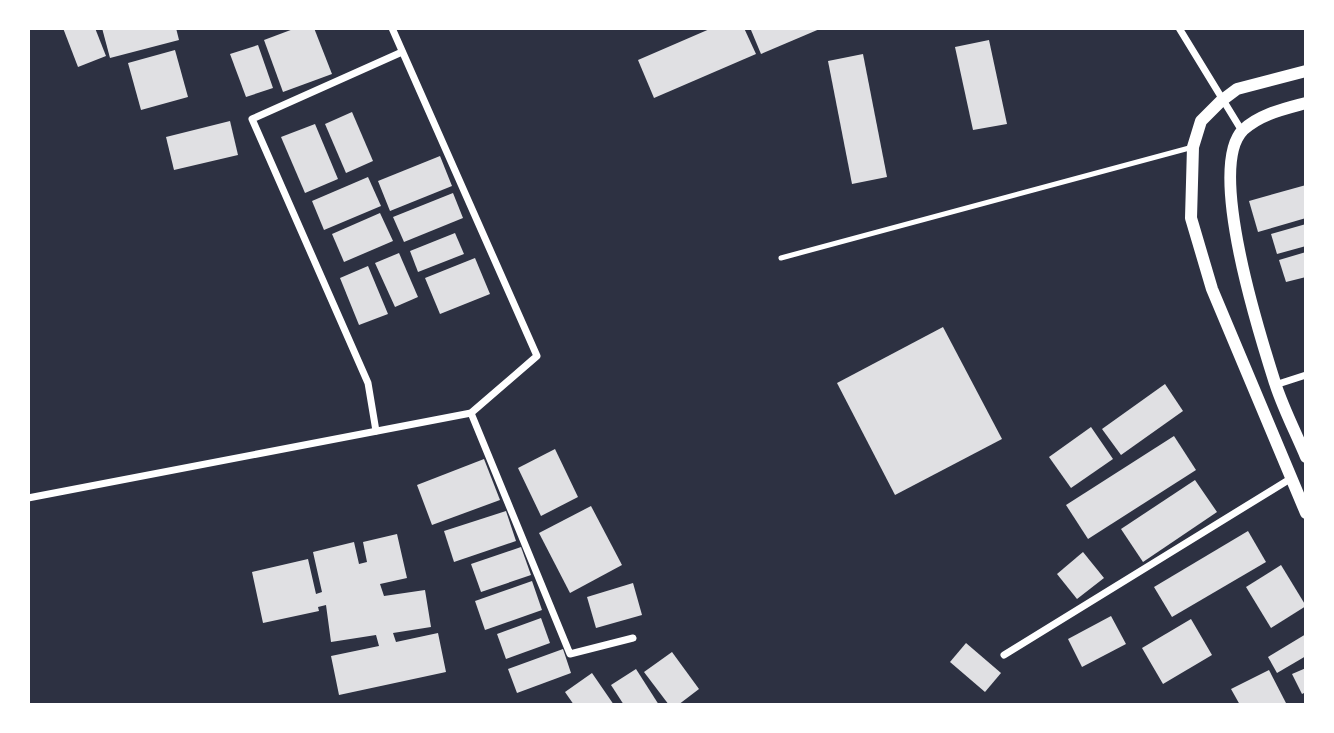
<svg xmlns="http://www.w3.org/2000/svg" width="1334" height="733" viewBox="0 0 1334 733" font-family="Jost,sans-serif">
	<style>
		.building { fill: #e0e0e3 }
		.lines { fill: none; stroke-linecap: round; stroke-linejoin: round }
		.service { stroke: #fff; stroke-width: 5 }
		.minor { stroke: #fff; stroke-width: 7 }
		.tertiary { stroke: #fff; stroke-width: 12 }
	</style>
	<rect width="100%" height="100%" fill="#2d3142"/>
	<!-- building -->
	<g class="building">
		<polygon points="63,28 95,28 106,56 78,67"/>
		<polygon points="102,28 176,28 179,40 110,58"/>
		<polygon points="296,28 314,28 332,74 283,92 264,40"/>
		<polygon points="712,28 744,28 756,54 654,98 638,60"/>
		<polygon points="756,28 822,28 761,54 751,30"/>
		<polygon points="989,40 1007,124 973,130 955,47"/>
		<polygon points="258,45 273,88 246,97 230,54"/>
		<polygon points="175,50 188,97 141,110 128,63"/>
		<polygon points="863,54 887,177 852,184 828,61"/>
		<polygon points="352,112 373,161 346,173 325,124"/>
		<polygon points="230,121 238,155 174,170 166,137"/>
		<polygon points="315,124 338,179 305,193 281,137"/>
		<polygon points="440,156 452,186 390,211 378,181"/>
		<polygon points="368,177 381,206 324,230 312,201"/>
		<polygon points="1306,185 1306,218 1258,232 1249,201"/>
		<polygon points="453,193 463,218 404,242 393,217"/>
		<polygon points="380,213 393,241 344,262 332,234"/>
		<polygon points="1306,224 1306,246 1277,254 1271,234"/>
		<polygon points="455,233 464,254 418,272 410,251"/>
		<polygon points="1306,252 1306,277 1286,282 1279,260"/>
		<polygon points="399,253 418,297 395,307 375,263"/>
		<polygon points="475,258 490,294 440,314 425,278"/>
		<polygon points="368,266 388,314 359,325 340,278"/>
		<polygon points="943,327 1002,439 895,495 837,383"/>
		<polygon points="1165,384 1183,411 1121,455 1102,429"/>
		<polygon points="1091,427 1113,459 1071,488 1049,457"/>
		<polygon points="1174,436 1196,470 1088,539 1066,505"/>
		<polygon points="555,449 578,497 541,516 518,468"/>
		<polygon points="484,459 500,500 432,525 417,485"/>
		<polygon points="1195,480 1217,512 1143,562 1121,529"/>
		<polygon points="591,506 622,565 570,593 539,533"/>
		<polygon points="506,511 516,541 454,562 444,531"/>
		<polygon points="1248,531 1266,562 1172,617 1154,587"/>
		<polygon points="397,534 407,578 380,584 384,596 425,590 431,627 393,633 396,642 438,633 446,672 339,695 331,656 379,646 376,635 331,642 326,605 318,607 319,611 263,623 252,572 308,559 316,594 322,592 313,552 354,542 359,564 367,562 363,542"/>
		<polygon points="521,547 531,575 481,592 471,564"/>
		<polygon points="1083,552 1104,578 1077,599 1057,574"/>
		<polygon points="1281,565 1306,606 1271,628 1246,587"/>
		<polygon points="532,581 542,610 485,630 475,601"/>
		<polygon points="633,583 642,615 596,628 587,597"/>
		<polygon points="1111,616 1126,644 1082,667 1068,639"/>
		<polygon points="541,618 550,643 506,659 497,634"/>
		<polygon points="1191,619 1212,655 1163,684 1142,648"/>
		<polygon points="1306,634 1306,656 1277,673 1268,657"/>
		<polygon points="966,643 1001,673 985,692 950,662"/>
		<polygon points="563,649 571,673 517,693 508,669"/>
		<polygon points="672,652 699,689 678,705 669,705 644,672"/>
		<polygon points="1306,668 1306,692 1302,694 1292,674"/>
		<polygon points="636,669 659,705 624,705 611,685"/>
		<polygon points="1269,670 1287,705 1240,705 1231,689"/>
		<polygon points="592,673 614,705 574,705 565,692"/>
	</g>
	<g class="lines">
		<!-- service -->
		<polyline class="service" points="781,258 1193,147"/>
		<!-- minor -->
		<g class="minor">
			<polyline points="1179,28 1242,131"/>
			<polyline points="1275,385 1306,375"/>
			<polyline points="471,413 570,654 633,638"/>
			<polyline points="376,431 368,383 252,119 402,52"/>
			<polyline points="28,498 471,413 537,356 392,28"/>
			<polyline points="1004,655 1290,479"/>
		</g>
		<!-- tertiary -->
		<g class="tertiary">
			<polyline points="1306,71 1237,89 1221,101 1201,121 1193,147 1191,218 1212,289 1306,513"/>
			<path d="M1306,103C1284,109 1260,114 1243,130C1206,167 1260,336 1275,383C1283,408 1296,433 1306,457"/>
		</g>
	</g>
	<!-- border -->
	<rect width="1334" height="733" fill="none" stroke="#ffffff" stroke-width="60"/>
</svg>
